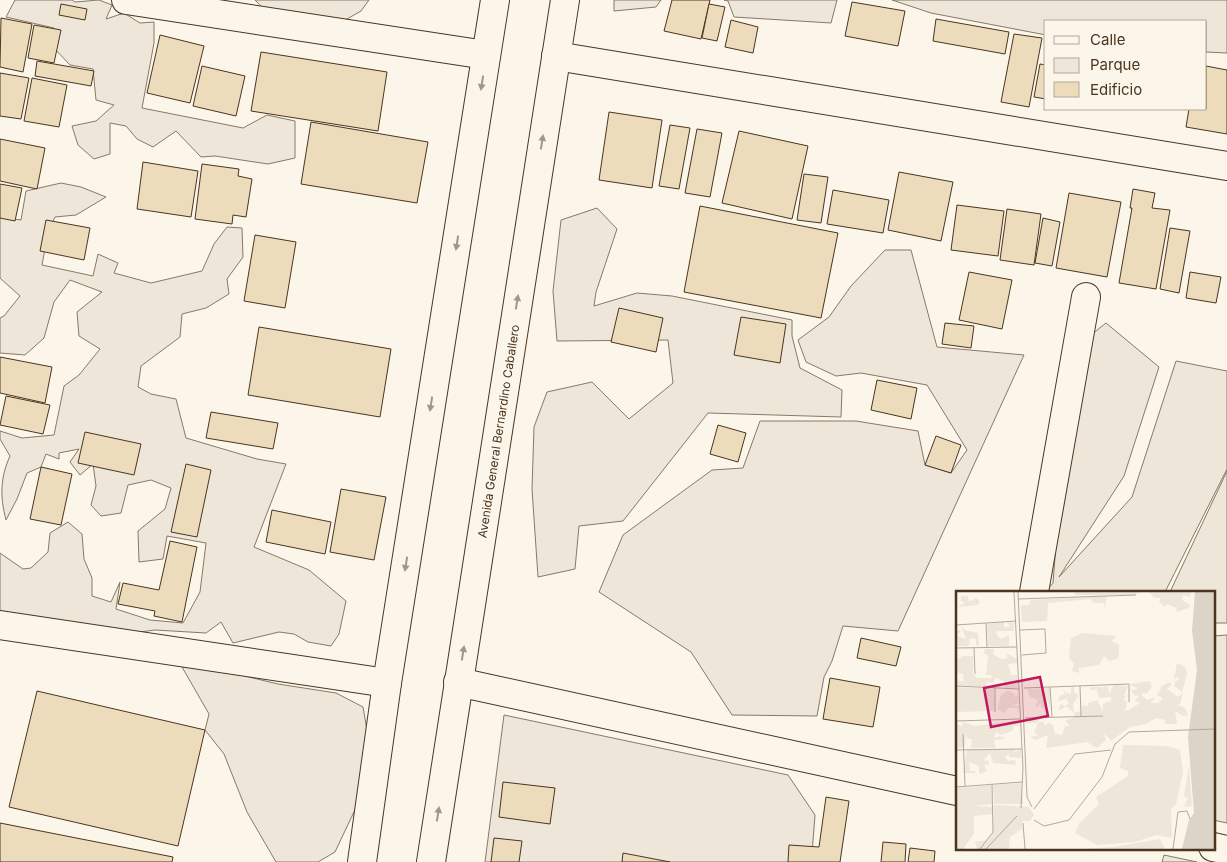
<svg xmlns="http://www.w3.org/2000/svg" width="1227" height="862" viewBox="0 0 1227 862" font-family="Inter,sans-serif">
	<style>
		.green { fill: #ede6d9; stroke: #887966 }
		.building { fill: #ecdcbc; stroke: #4a3520 }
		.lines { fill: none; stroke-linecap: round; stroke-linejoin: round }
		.street-casing { stroke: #4a3520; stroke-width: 30 }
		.secondary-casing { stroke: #4a3520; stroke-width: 30 }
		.street { stroke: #fbf6e9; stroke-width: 28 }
		.secondary { stroke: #fbf6e9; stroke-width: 28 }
		.oneway { fill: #a29684 }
		.labels { text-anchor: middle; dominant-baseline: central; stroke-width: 4; stroke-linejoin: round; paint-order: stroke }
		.street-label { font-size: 12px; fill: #4a3520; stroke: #fbf6e9 }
		.inset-river { fill: none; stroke: #dcd4c6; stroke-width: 2.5 }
		.inset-road { fill: none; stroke: #b4a999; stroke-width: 1 }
		.view { fill: #c2185b; fill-opacity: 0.15; stroke: #c2185b; stroke-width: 2.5 }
		.inset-edge { fill: none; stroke: #4a3520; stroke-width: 2.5 }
	</style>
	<rect width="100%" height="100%" fill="#fbf6e9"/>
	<!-- green -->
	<g class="green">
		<polygon points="15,0 72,0 75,2 99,0 112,5 106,19 124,13 140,23 154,22 154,43 142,108 243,128 267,115 295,121 295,158 268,164 215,156 201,157 176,131 153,147 137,139 126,126 110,123 110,154 94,159 78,145 72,126 96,121 114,105 96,100 93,69 70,65 53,47 54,28 6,17"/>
		<polygon points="255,0 369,0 361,11 319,35 282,28"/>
		<polygon points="614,0 661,0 656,7 614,11"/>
		<polygon points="724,0 837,0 831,23 734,17 728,1"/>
		<polygon points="892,0 1227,0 1227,53 1206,52 1206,21 1046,21 1046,35 931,13"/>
		<path d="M61,183L81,187L106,197L76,215L55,217L48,232L42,265L93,276L98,254L118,263L114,273L151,283L202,271L214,244L227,227L242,228L243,257L227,279L229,294L206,308L182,314L180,337L141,366L138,387L151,394L176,399L186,438L257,459L286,464L254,547L309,570L346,601L339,634L331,646L308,642L294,634L279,632L233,643L221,622L206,633L155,630L124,634L0,612V553L23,569L31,568L48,552L50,533L68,522L82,534L84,559L92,578V596L111,602L120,582L116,609L150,620L183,623L200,592L206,543L167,536L163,559L139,562L138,531L165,509L171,488L151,480L128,485L121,513L101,516L91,505L96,486L93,464L80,475L70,462L79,449L59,453V459L46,454L41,467L27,473L17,499L6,520C0,497 0,478 10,456L0,439V431L22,438L54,435L64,386L79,375L100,349L79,336L77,312L102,292L70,280L54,302L44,338L25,355L0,353V318L4,316L20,296L0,278V217L21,220L26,191Z"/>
		<polygon points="597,208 617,229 596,292 594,306 637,293 672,296 792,320 792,336 800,368 842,390 841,417 708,413 623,521 579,526 575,569 538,577 532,489 534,427 547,392 592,382 629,419 673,383 668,340 557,341 553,291 561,220"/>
		<polygon points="885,250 911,250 937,347 1024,355 898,631 843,626 832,661 824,677 817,716 732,715 691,652 599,592 623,535 712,470 743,468 760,421 856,421 918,431 925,465 951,473 967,450 927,385 861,373 836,376 806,362 798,340 829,317 851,286"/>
		<polygon points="1106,323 1159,367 1124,476 1059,577 1132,497 1176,361 1227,371 1227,469 1165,592 1045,592 1053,583 1071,351"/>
		<polygon points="1227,471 1227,623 1213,623 1213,592 1170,592"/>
		<polygon points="1227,635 1227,823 1213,820 1213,636"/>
		<polygon points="178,660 278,684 336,693 363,707 368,736 361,797 335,852 318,862 276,862 247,812 224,754 205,730 209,714"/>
		<polygon points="504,715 788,775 815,815 812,854 795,862 485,862"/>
		<polygon points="1164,855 1197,862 1162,862"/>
	</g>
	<!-- building -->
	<g class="building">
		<polygon points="672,0 710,0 701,39 664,31"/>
		<polygon points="852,2 905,11 898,46 845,36"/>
		<polygon points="61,4 87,9 85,20 59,15"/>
		<polygon points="709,4 725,7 717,41 702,38"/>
		<polygon points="1,18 32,24 23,72 0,67"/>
		<polygon points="936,19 1009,32 1005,54 933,41"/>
		<polygon points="731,20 758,27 753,53 725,47"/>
		<polygon points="34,25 61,30 54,63 28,58"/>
		<polygon points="1014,34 1042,38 1029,107 1001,102"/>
		<polygon points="160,35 204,46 190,103 147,93"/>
		<polygon points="261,52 387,72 378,131 251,111"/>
		<polygon points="37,61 94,71 91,86 35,76"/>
		<polygon points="1040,64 1046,65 1046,99 1034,97"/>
		<polygon points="202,66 245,76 236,116 193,106"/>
		<polygon points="1206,66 1227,70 1227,134 1186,127 1189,109 1206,109"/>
		<polygon points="0,73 29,78 21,119 0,116"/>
		<polygon points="32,78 67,85 59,127 24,121"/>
		<polygon points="609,112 662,120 652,188 599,180"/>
		<polygon points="311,122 428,142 417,203 301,184"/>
		<polygon points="670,125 690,128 679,189 659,186"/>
		<polygon points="697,129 722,133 710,197 685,193"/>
		<polygon points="739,131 808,146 792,219 722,203"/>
		<polygon points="0,139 45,148 37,189 0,181"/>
		<polygon points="143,162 198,171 191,217 137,209"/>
		<polygon points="202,164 239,169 238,176 252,179 246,217 233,215 232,224 195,219"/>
		<polygon points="899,172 953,182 941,241 888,230"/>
		<polygon points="804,174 828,177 821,223 797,220"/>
		<polygon points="0,184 22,188 15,221 0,218"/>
		<polygon points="1133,189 1155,193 1152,208 1170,210 1156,289 1119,283 1132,208 1130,208"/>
		<polygon points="833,190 889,200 883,233 827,224"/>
		<polygon points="1069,193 1121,202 1107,277 1056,268"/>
		<polygon points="957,205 1004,211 998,256 951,250"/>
		<polygon points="700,206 838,233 821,318 684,292"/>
		<polygon points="1007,209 1041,214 1034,265 1000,260"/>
		<polygon points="1043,218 1060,222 1052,266 1035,263"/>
		<polygon points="46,220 90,228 84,260 40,251"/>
		<polygon points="1170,228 1190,231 1179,293 1160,289"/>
		<polygon points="255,235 296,242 285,308 244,301"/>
		<polygon points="969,272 1012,280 1002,329 959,320"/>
		<polygon points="1190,272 1221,277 1216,303 1186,298"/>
		<polygon points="619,308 663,318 656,352 611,342"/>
		<polygon points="741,317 786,324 780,363 734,355"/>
		<polygon points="945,323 974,326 971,348 942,344"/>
		<polygon points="259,327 391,349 380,417 248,395"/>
		<polygon points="0,357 52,367 45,403 0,393"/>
		<polygon points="877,380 917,388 911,419 871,410"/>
		<polygon points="6,396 50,405 43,434 0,425"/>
		<polygon points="211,412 278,423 273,449 206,438"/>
		<polygon points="718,425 746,433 738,462 710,454"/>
		<polygon points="85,432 141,444 134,475 78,463"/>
		<polygon points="936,436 961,445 951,473 925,465"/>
		<polygon points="186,464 211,470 197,537 171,532"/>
		<polygon points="41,467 72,474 61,525 30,519"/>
		<polygon points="341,489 386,497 374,560 330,552"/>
		<polygon points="272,510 331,522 325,554 266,542"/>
		<polygon points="170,541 197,547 182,622 154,616 155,611 118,604 123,583 159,590"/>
		<polygon points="861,638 901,647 896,666 857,658"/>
		<polygon points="830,678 880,687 873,727 823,719"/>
		<polygon points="37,691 205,730 178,846 9,807"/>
		<polygon points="503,782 555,788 550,824 499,817"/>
		<polygon points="826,797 849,801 840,862 788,862 789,845 819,847"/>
		<polygon points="0,823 173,857 172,862 0,862"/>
		<polygon points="494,838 522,841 519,862 491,862"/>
		<polygon points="883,842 906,844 905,862 881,862"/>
		<polygon points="910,848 935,851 934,862 908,862"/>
		<polygon points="623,853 670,862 622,862"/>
	</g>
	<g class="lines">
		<!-- street casing -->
		<g class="street-casing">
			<g id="street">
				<polyline points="126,0 486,55"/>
				<polyline points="556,56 1227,166"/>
				<polyline points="1034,592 1086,297"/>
				<polyline points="0,625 387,683"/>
				<polyline points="458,682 957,791"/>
				<polyline points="1213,847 1227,850"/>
			</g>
		</g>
		<!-- secondary casing -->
		<g class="secondary-casing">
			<g id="secondary">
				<polyline points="362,862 387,683 495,0"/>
				<path id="s1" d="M431,862L565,0"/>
			</g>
		</g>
		<!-- street -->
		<use href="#street" class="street"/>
		<!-- secondary -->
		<use href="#secondary" class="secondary"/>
	</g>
	<!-- one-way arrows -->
	<defs><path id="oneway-solid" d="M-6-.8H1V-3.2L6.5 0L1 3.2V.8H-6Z" transform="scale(1.25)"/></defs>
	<g class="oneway">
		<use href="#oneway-solid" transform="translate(482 83) rotate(99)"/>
		<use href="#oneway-solid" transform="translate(542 142) rotate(-81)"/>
		<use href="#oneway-solid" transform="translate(457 243) rotate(99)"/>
		<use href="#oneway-solid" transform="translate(517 302) rotate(-81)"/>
		<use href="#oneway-solid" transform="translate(431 404) rotate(99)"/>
		<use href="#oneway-solid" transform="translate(406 564) rotate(99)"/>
		<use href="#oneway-solid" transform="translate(463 653) rotate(-81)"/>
		<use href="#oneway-solid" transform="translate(438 814) rotate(-81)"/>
	</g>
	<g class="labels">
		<!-- street labels -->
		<g class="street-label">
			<text stroke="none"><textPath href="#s1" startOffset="436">Avenida General Bernardino Caballero</textPath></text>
		</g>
	</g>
	<!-- overview -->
	<g transform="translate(956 591)">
		<rect width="259" height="259" fill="#fbf6e9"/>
		<path d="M118,1H185L178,4H120ZM193,1H235L234,6L227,4L226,9L234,14L233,17L221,21L220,17L211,13L209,16L203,11L205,7H198ZM5,5H12L13,11L20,7L24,11L21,14L1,16L9,12L5,10ZM151,5L148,18V12H137L134,8L92,12L91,30L66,31L65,14H73L75,9ZM48,31V36H54L51,31L58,32V40H42L40,43L45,48L53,44V55H32L31,33ZM5,35L9,39L22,42L23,55L20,54V48L14,47L13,55H0V38L5,40L1,45L10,48ZM126,42L160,45L156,50L163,54V67L153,70L148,65L143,74L123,77V82L116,80L118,72L113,67L115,47ZM29,58H38L37,63L45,68L51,67L50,62L61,68L62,72L52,73L55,84H61L62,97H49L48,90L40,87L37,92L31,91L30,96L0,94V89L8,91L7,83L0,81V70L7,65H17V83L21,87H37L35,84H30L32,65L28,62ZM221,72L229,76L231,83L226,101L218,95L220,92L218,91L223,89L222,86L218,88ZM194,90L196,96L190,103L186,100L188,102L185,104L191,109L200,106L194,112H202L207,107L229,117L232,124L227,125L219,120L221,133H209V129L200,127L190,133L174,136L155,150L148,142L150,149L141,157L131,151L90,157L92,144L80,149L74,146L83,144L78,142L82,132H71L78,126L84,128L81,132L88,130V135L93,132L97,134L99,143L106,144L109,135H114L109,130L119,126L118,122L110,115L103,120L104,113L109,115L113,112L110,108L102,110L103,105L109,103L107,100L115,103V96L118,95V102L123,104L117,113L118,122L125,120L126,114L132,115V112L141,109L147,120V113L155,110V106L143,107L141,98L134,99V96H146V104L147,96L152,95L153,103L158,94L172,95L168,105L172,104L166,109L171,110L170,118L166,120L173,119L184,112L179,109L184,104L179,105L175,99L182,98L173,93ZM213,91L216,93L211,98L222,106L227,102L224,113L220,114L201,104L206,96L200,98ZM0,96L38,98V120L0,121ZM94,97V116L91,110L89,117H85V113L79,117L82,109L74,106L71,98ZM52,99L59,103L58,107L62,103L63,112L57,114L63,115L62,121L61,117H52L48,122L41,118L45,104ZM63,130L64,135H58L56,140L45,144L40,141L38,147L44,145L50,148L38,149L40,157H15L16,148H12L6,136L7,131L18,135ZM0,131L10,140L9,155L5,157H0ZM167,154L211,155L224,159L227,181L220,213L215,218L216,247L200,244L179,251L141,254L119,242L123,233L143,213L140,206L172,185V180L164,177ZM59,158V161L65,158V167L53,166V163L49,166L52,170L59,169L60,174L37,172L34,162L28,169L33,170V174H28L31,180L23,183V175L13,171L14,180H20L19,182H7L11,159ZM233,174L236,215L228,216L232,207L228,205ZM65,192L67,213H38L37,194ZM35,194L36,213L17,215L37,216L36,223L18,225V243L7,258H0V197ZM38,214L73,216L78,224L74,230H66V239L55,240H64L54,246L53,258H21L19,251L31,249L37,241ZM204,248L209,258H126L158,256Z" fill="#ede6d9"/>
		<path d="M239,1H259V258H226L233,229L238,222L232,146L241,79L236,40Z" fill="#dcd4c6"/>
		<path class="inset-river" d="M234,229L239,238L259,243"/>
		<path class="inset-road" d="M58,1L67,177L65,217M62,1L71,206L76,216M62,8L180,4M30,32L31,57M0,34L60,30M64,39L89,38L90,62L66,64M0,57L61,56M18,57L19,83M0,95L63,98M124,95L125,125M94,96L96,126M39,97V121M68,97L173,93V111M69,127L147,125M0,130L64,128M7,143L9,195M0,159L66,158M0,196L66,191M78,218L119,163L155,159M78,229L88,235L113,229L146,186L159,153L173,141L259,138M67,232L69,258M24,258L37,241L36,193M30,258L61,225M217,258L222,221L231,220L234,228"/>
		<path class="view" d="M84,86L92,125L35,136L28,97Z"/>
		<rect width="259" height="259" class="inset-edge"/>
	</g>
	<!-- legend -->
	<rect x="1044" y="20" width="162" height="90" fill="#fbf6e9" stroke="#b4a999"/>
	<rect x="1054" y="36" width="25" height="8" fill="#fbf6e9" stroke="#b4a999"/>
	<text x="1090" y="45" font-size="15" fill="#4a3520">Calle</text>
	<rect x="1054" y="58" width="25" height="15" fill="#ede6d9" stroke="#b4a999"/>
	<text x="1090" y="70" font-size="15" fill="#4a3520">Parque</text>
	<rect x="1054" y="82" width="25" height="15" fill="#ecdcbc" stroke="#b4a999"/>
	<text x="1090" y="95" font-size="15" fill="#4a3520">Edificio</text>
</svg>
